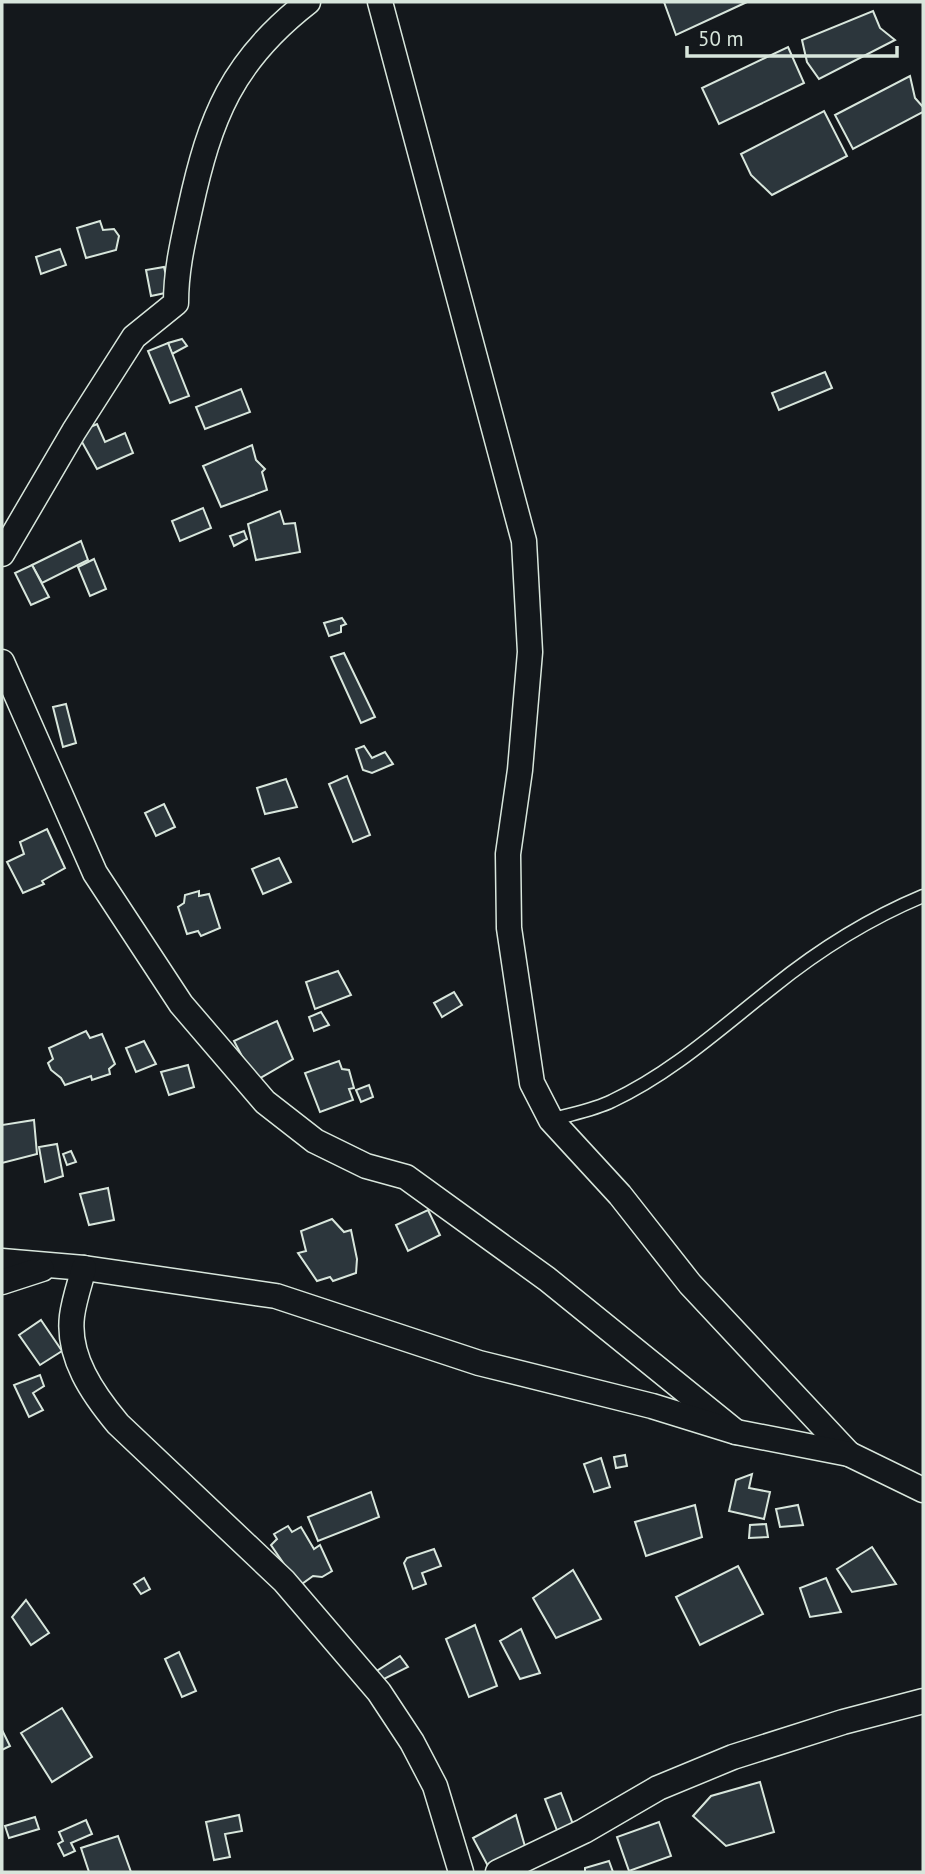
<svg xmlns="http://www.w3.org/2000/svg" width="925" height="1874" viewBox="0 0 925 1874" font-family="'PT Sans',sans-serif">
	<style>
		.building { fill: #2c363c; stroke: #d8e6dc; stroke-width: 2 }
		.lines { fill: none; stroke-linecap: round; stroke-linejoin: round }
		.lane-casing { stroke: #d8e6dc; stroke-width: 15 }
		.street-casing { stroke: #d8e6dc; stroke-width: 27 }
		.lane { stroke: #14181c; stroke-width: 12 }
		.street { stroke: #14181c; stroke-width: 24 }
	</style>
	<rect width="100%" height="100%" fill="#14181c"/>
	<!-- building -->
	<g class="building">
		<polygon points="664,2 747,2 676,35"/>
		<polygon points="873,11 880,28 895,40 819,79 807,62 802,40"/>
		<polygon points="788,47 804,83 719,124 702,88"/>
		<polygon points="910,76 915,98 923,107 923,112 853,149 835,115"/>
		<polygon points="824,111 847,156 772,195 751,175 741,154"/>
		<polygon points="100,221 103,230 114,229 119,236 116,250 86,258 77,228"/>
		<polygon points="60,249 66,265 41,274 36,257"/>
		<polygon points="164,267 170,292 151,296 146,270"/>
		<polygon points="182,339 187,346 172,354 168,343"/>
		<polygon points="168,343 189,396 170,403 148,351"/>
		<polygon points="825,372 832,388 779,410 772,393"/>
		<polygon points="241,389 250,412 205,429 196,407"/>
		<polygon points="97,424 105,442 125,433 133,453 97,469 77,433"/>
		<polygon points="252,445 256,460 265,469 262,472 267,490 221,507 203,466"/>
		<polygon points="203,508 211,528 180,541 172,521"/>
		<polygon points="280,511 284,524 295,523 300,552 256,560 248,524"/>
		<polygon points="244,531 247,539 234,546 230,536"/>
		<polygon points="81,541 88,560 42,583 32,565"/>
		<polygon points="94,559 106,589 90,596 78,567"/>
		<polygon points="32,565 49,597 31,605 15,573"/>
		<polygon points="342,618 346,624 341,626 341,632 329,636 324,623"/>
		<polygon points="344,653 375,717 361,723 331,657"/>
		<polygon points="66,704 76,743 63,747 53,707"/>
		<polygon points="364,746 372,758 385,752 393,764 372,773 363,770 356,749"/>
		<polygon points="347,776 370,835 353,842 329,784"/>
		<polygon points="286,779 297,807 265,814 257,788"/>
		<polygon points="164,804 175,827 156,836 145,813"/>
		<polygon points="47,829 65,868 42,881 44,884 23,893 7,862 24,854 20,842"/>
		<polygon points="279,858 291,882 263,894 252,869"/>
		<polygon points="199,891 199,896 209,894 220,928 201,936 198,931 187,934 178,907 184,903 185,895"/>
		<polygon points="338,971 351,995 315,1009 306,982"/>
		<polygon points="454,992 462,1005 442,1017 434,1003"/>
		<polygon points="321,1012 329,1025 314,1031 309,1017"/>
		<polygon points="277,1021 293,1059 255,1081 234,1041"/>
		<polygon points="86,1031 90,1038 102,1034 115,1064 109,1069 110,1074 92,1080 91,1076 65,1085 61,1078 51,1070 48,1063 53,1059 49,1048"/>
		<polygon points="144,1041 156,1064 136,1072 126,1048"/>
		<polygon points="339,1061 342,1069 349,1070 354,1088 349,1089 353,1100 320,1112 305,1073"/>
		<polygon points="188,1065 194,1087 169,1095 161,1072"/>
		<polygon points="369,1085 373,1097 361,1102 356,1090"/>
		<polygon points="34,1120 37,1154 2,1163 2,1125"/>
		<polygon points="57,1144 63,1176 45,1182 39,1147"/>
		<polygon points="71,1151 76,1162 67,1165 63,1154"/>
		<polygon points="108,1188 114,1220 89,1225 80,1194"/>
		<polygon points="428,1210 440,1235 408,1251 396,1225"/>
		<polygon points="332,1219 344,1232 351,1230 357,1259 356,1273 333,1281 330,1277 317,1281 298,1253 306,1251 301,1231"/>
		<polygon points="41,1320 62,1351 40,1365 19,1335"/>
		<polygon points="40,1375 44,1386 33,1393 43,1410 29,1417 14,1385"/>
		<polygon points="625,1455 627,1466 616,1468 614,1457"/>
		<polygon points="601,1458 610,1487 594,1492 584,1464"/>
		<polygon points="752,1474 749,1488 770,1492 764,1519 729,1511 736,1480"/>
		<polygon points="371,1492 379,1517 318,1541 308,1517"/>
		<polygon points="695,1505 702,1537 646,1556 635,1522"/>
		<polygon points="798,1505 803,1525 780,1527 776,1509"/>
		<polygon points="766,1524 768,1537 749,1538 750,1525"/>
		<polygon points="288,1526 292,1532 301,1527 314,1549 320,1545 332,1571 322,1577 313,1576 299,1586 271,1545 277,1539 274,1534"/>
		<polygon points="872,1547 896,1584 852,1592 837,1569"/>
		<polygon points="434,1549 441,1566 422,1573 426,1584 413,1589 404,1563 407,1558"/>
		<polygon points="738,1566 763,1614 700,1645 676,1597"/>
		<polygon points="573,1570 601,1619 556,1638 533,1598"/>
		<polygon points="144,1578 150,1589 141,1594 134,1584"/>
		<polygon points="826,1578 841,1612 810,1617 800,1588"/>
		<polygon points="26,1600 49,1633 31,1645 12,1617"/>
		<polygon points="475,1625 497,1686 469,1697 446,1639"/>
		<polygon points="521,1629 540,1673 520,1679 500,1641"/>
		<polygon points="179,1652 196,1691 182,1697 165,1659"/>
		<polygon points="400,1656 408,1667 376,1683 372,1674"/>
		<polygon points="62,1708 92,1757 52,1782 21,1733"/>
		<polygon points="2,1730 10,1746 2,1750"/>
		<polygon points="760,1782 774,1832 726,1846 693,1816 711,1796"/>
		<polygon points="561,1793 574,1827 558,1833 545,1799"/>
		<polygon points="239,1815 242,1831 225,1834 230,1857 214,1860 206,1822"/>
		<polygon points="516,1815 526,1850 489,1868 473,1838"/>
		<polygon points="35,1817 39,1829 9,1838 5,1826"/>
		<polygon points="86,1820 92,1834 71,1843 75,1851 64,1856 58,1844 63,1841 59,1832"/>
		<polygon points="659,1822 671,1856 629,1871 617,1837"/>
		<polygon points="118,1836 131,1872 89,1872 81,1848"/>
		<polygon points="609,1861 613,1872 585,1872 585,1868"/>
	</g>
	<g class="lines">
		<!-- lane casing -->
		<g class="lane-casing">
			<path id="lane" d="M551,1120C571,1114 594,1110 612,1101C672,1073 722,1027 773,987C820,949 868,919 923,896"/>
		</g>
		<!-- street casing -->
		<g class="street-casing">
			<g id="street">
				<polyline points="380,2 524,541 530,652 520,770 508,854 509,928 532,1083 551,1120 620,1195 690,1284 849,1454"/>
				<path d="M2,554L74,431L134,337L176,303C176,270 183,241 190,209C210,117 232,61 308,2"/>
				<polyline points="2,662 95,873 181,1004 265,1102 315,1141 366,1166 406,1177 547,1279 736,1432"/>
				<polyline points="2,1261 84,1268 276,1296 479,1363 652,1406 736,1432 849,1454 923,1490"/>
				<path d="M84,1268C80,1283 74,1300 72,1316C67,1357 93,1394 118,1424L284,1581L379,1692L412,1742L435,1786L461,1872"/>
				<polyline points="2,1282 42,1269"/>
				<polyline points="498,1872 584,1831 658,1788 733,1757 843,1722 923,1701"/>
			</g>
		</g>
		<!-- lane -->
		<use href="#lane" class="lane"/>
		<!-- street -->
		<use href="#street" class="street"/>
	</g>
	<!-- border -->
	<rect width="925" height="1874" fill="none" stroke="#d8e6dc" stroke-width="7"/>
	<!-- scale -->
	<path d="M687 46v10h210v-10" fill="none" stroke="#d8e6dc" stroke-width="3.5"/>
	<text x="698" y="46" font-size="21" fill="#d8e6dc" stroke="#14181c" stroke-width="5" paint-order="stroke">50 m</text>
</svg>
